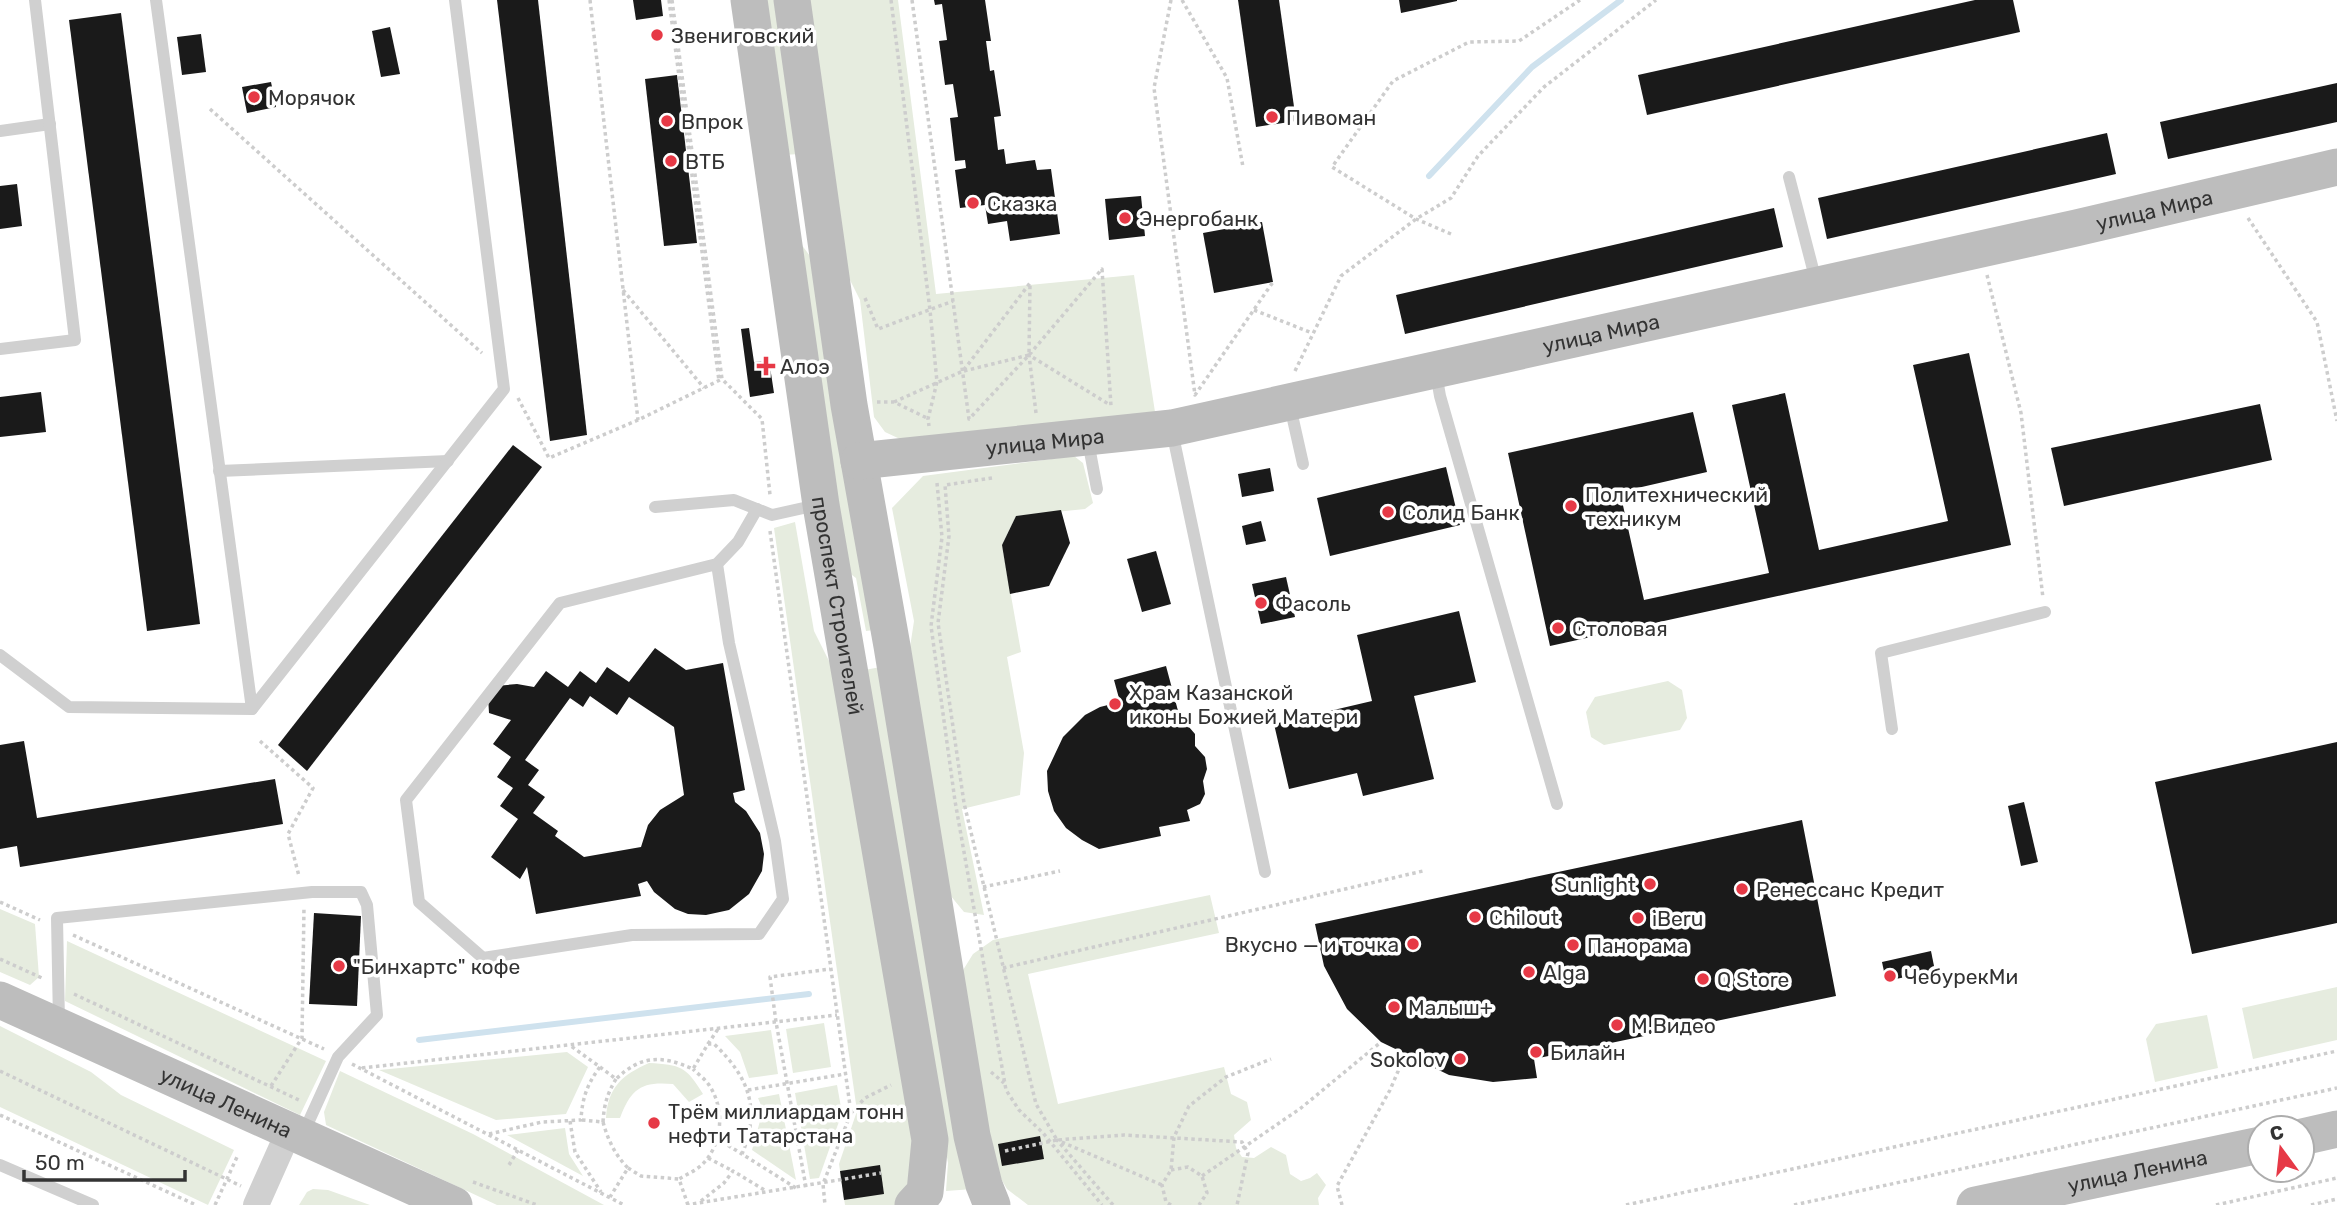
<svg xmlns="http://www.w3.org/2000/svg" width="2337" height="1205" viewBox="0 0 2337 1205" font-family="Rubik,sans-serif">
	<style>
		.green { fill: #e6ecdf }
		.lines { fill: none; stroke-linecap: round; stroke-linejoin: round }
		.stream { stroke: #cfe2ee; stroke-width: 6 }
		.building { fill: #1a1a1a; fill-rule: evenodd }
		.path { stroke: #cdcdcd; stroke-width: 3.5; stroke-dasharray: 3.5 3.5; stroke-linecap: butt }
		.lane { stroke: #d0d0d0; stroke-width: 12 }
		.street { stroke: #d0d0d0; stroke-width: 26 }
		.secondary { stroke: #bdbdbd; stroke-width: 37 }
		.poi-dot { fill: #e63946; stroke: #fff; stroke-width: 2.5 }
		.labels { text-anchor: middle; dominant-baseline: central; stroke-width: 7; stroke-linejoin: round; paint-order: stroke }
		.poi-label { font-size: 21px; fill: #333; stroke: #fff; text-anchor: start }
		.street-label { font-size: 21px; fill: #333; stroke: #fff }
	</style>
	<rect width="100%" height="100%" fill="#fff"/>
	<!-- green -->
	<g class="green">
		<polygon points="760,0 780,0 801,154 781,155"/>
		<polygon points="802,0 898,0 936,294 1134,275 1155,412 900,439 885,432 874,417 860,300 839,258"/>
		<polygon points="801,244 816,264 874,630 866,631 856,578 844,569"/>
		<polygon points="1074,456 1083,463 1093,503 1085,509 1016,516 1002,545 1021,652 1007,657 1024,753 1020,795 962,809 984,915 964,912 950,895 907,667 914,621 892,508 923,476"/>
		<polygon points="795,522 814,631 840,683 916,1135 913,1185 900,1205 845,1205 839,1164 857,1111 774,528"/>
		<polygon points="881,667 973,1189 946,1191 948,1163 864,670"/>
		<polygon points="1668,681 1682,690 1687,718 1680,730 1604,745 1591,737 1586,712 1595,697"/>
		<polygon points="1210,895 1219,933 1028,974 1058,1104 1224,1067 1231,1094 1247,1102 1251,1120 1234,1135 1236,1148 1242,1157 1254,1158 1271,1147 1286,1155 1290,1174 1301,1181 1310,1178 1317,1173 1326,1185 1318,1198 1319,1205 1028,1205 1007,1189 993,1165 960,975 973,954 993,940"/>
		<polygon points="0,909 35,924 39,977 30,985 0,972"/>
		<polygon points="67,941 326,1061 300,1115 65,1001"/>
		<polygon points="2337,987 2337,1040 2253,1059 2242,1008"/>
		<polygon points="2207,1015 2218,1068 2155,1082 2146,1039 2156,1024"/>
		<polygon points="824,1023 831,1067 793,1073 786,1029"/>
		<polygon points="0,1026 91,1072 121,1095 234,1150 208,1205 0,1107"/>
		<polygon points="771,1030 778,1074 749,1078 740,1052 725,1036"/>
		<polygon points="567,1052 588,1067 566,1114 496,1120 379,1070"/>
		<path d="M649,1063C681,1065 686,1066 703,1094L689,1102L673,1084C641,1081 631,1089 620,1118H606C608,1087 622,1075 649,1063Z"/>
		<polygon points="340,1071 473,1134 604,1205 497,1205 326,1125 324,1112"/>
		<polygon points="837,1085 842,1113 819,1178 810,1179 795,1093"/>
		<polygon points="779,1094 796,1180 752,1150 763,1110 758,1098"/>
		<polygon points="565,1128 569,1154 583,1176 507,1135"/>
		<polygon points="313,1189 328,1190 370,1205 299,1205 307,1192"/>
	</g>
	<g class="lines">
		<!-- stream -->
		<g class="stream">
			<polyline points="1429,176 1532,67 1621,0"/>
			<polyline points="419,1040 809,994"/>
		</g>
	</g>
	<!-- building -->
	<g class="building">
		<polygon points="497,0 538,0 587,435 550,441"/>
		<polygon points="633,0 661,0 663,16 636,20"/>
		<polygon points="934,0 985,0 991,41 986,41 990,71 994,70 1001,116 994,117 998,150 1004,149 1006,164 1035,160 1037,170 1051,169 1060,234 1010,241 1007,221 988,224 985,205 960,208 955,170 966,168 965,160 955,161 950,118 958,117 953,84 945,85 939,41 947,40 942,4 935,5"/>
		<polygon points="1238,0 1279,0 1296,121 1256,127"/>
		<polygon points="1399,0 1457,0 1457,1 1401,13"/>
		<polygon points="1975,0 2013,0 2020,32 1647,115 1638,75"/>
		<polygon points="121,13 200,624 147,631 69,20"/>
		<polygon points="390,27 400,74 381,77 372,31"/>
		<polygon points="201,34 206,72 182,75 177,37"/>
		<polygon points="677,75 697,243 664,246 645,79"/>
		<polygon points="271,82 276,107 247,113 242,87"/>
		<polygon points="2337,83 2337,122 2168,159 2160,122"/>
		<polygon points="2107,133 2116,174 1827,239 1818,198"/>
		<polygon points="17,184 22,226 0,229 0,186"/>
		<polygon points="1141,196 1145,236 1109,240 1105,199"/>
		<polygon points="1774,208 1783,247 1405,334 1396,295"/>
		<polygon points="1262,222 1273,282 1214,293 1203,233"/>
		<polygon points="749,328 754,362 769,360 774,393 750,397 741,329"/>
		<polygon points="1969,353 2011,545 1550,646 1508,453 1693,412 1707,472 1620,492 1644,600 1769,573 1732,405 1785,393 1819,550 1948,521 1913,365"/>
		<polygon points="41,392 46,432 0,437 0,397"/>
		<polygon points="2260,404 2272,460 2064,506 2051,448"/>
		<polygon points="513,445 542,467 307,771 278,745"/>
		<polygon points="1446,467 1460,525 1330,556 1317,498"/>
		<polygon points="1270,468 1274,491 1242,497 1238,474"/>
		<polygon points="1061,510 1070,543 1049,586 1010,594 1002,545 1016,516"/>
		<polygon points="1261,521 1266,541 1246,545 1242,526"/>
		<polygon points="1156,551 1171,604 1142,612 1127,559"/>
		<polygon points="1286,577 1295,617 1261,624 1252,584"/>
		<polygon points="1459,611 1476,682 1414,696 1434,779 1363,796 1357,773 1289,789 1274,724 1372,701 1357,635"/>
		<path d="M655,648L686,670L723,663L745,790L733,793L735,802L746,811L760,833L764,854L762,871L749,894L729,910L706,915L688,914L675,909L654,892L647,881L638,884L641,896L536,914L527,867L520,879L491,857L518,819L500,806L513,788L497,777L511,757L493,744L511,720L489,713L488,696L496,686L517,684L534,687L546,671L568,687L580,671L596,683L607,667L629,682ZM590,696L617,715L629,697L674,727L684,795L660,810L648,825L641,847L584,857L555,836L558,831L533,813L545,797L528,785L539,770L525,760L570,698L583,707Z"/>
		<polygon points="1166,666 1181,722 1189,727 1195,734 1195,746 1205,757 1207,769 1203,781 1205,794 1200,804 1187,810 1190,821 1159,827 1161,836 1099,849 1082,840 1066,828 1054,811 1048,791 1047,771 1063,737 1085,715 1100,707 1120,702 1114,680"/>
		<polygon points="24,741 37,818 275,779 283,824 20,867 17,846 0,849 0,745"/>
		<polygon points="2337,742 2337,923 2192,954 2155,782"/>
		<polygon points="2024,802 2038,862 2021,866 2008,806"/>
		<polygon points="1802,820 1836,996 1534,1059 1537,1078 1493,1082 1449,1075 1381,1042 1347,1009 1324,966 1315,924"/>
		<polygon points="314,913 361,916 357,1006 309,1004"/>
		<polygon points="1931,951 1935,971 1886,981 1882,962"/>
		<polygon points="1040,1136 1044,1159 1002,1166 998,1144"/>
		<polygon points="880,1165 884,1194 844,1200 840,1171"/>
	</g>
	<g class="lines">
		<!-- path -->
		<g class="path">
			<polyline points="590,0 638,420"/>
			<polyline points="669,0 719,381"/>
			<polyline points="672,0 722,379 762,419 770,495"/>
			<polyline points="891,0 930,310 937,382 928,419 929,426"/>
			<polyline points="912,0 969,419 973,418"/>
			<polyline points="1171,0 1154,88 1195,395 1273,282"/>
			<polyline points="1182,0 1227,78 1243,167"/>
			<polyline points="210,109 482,353"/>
			<polyline points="2248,218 2317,322 2337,421"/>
			<polyline points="1451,234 1416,219 1332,167 1393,81 1469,42 1519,41 1580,0"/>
			<polyline points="1987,275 2021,413 2043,598"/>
			<polyline points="623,290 704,388"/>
			<polyline points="865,298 878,329 953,301"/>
			<polyline points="1254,310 1312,333"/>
			<polyline points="964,371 1029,355 970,418"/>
			<polyline points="1295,371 1341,276 1416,219 1451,198 1478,156 1544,87 1656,0"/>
			<polyline points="518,398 549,458 638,420 722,379"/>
			<polyline points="877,402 894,402 929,419"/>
			<polyline points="894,402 963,371 1030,283 1029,355 1102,269 1111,406"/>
			<polyline points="1036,413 1029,355 1110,405"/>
			<polyline points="992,478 945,485 949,536 938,623 964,803 1036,1104 1057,1140 1124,1135 1242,1142 1248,1153 1237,1205"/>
			<polyline points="937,483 942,537 931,626 955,801 1006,1090 1019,1110 1043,1133 1102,1205"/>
			<polyline points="770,531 851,1113 823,1184 825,1205"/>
			<polyline points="260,741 313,788 288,834 299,876"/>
			<polyline points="983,887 1060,871"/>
			<polyline points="0,902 40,920"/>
			<polyline points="73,935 324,1049"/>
			<polyline points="0,959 42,978"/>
			<polyline points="1003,968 1423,871"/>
			<polyline points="74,994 301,1101"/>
			<polyline points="708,1044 718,1029"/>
			<polyline points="352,1064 624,1205"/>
			<path d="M600,1067L616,1079C641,1055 662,1055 693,1069L708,1044H714C749,1077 761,1109 742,1154L796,1188"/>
			<polyline points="362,1068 837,1015"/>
			<polyline points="0,1071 241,1186"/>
			<polyline points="991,1072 1004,1083"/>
			<polyline points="271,1086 302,1038 304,907"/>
			<polyline points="748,1090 845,1074"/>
			<polyline points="851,1113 865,1098 891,1085"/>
			<polyline points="0,1115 196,1205"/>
			<path d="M582,1120L603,1122C604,1105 607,1094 616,1079"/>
			<polyline points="570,1121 575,1152 601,1192"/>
			<path d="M603,1122C608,1140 615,1155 628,1168L610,1197"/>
			<path d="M489,1134L542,1122L581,1120C582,1099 587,1084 600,1067L571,1046"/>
			<polyline points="716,1138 742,1154"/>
			<polyline points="1005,1151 1057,1140"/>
			<polyline points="708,1158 733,1171"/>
			<polyline points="509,1165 518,1150"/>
			<polyline points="628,1168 641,1176 679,1179"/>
			<polyline points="1171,1170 1188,1167 1202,1176 1207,1193 1199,1205"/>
			<polyline points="1202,1176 1301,1108 1381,1042"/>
			<polyline points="473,1182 537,1205"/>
			<polyline points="806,1187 776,1022 770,977 830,969"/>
			<polyline points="701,1201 724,1183 733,1171 766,1191"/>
			<polyline points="215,1205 237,1157"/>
			<polyline points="686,1205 881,1173"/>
			<path d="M688,1205L679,1179C689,1173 700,1169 707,1159C723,1138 724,1107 709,1085C705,1079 698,1074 693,1069"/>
			<polyline points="1113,1205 1057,1140 1162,1185"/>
			<polyline points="1171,1205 1166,1202 1162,1185 1171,1170 1174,1137 1189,1106 1226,1077 1271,1059"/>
			<polyline points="1342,1205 1337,1186 1390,1090 1405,1055"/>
			<polyline points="1626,1205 2337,1051"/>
			<polyline points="1794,1205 2337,1088"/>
			<polyline points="2216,1205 2337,1178"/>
			<polyline points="2311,1205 2337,1199"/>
		</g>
		<!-- lane -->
		<g class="lane">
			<polyline points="156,0 252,709"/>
			<polyline points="0,131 50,124"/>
			<polyline points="1789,177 1816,281"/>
			<polyline points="0,349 75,340 35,0"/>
			<polyline points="1436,373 1440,396 1557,804"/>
			<polyline points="1290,406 1303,464"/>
			<polyline points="1172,431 1265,872"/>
			<polyline points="1088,441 1097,489"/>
			<polyline points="219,471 448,461"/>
			<polyline points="655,507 734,500 772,515 817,505"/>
			<polyline points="717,564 729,643 775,841 783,899 759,934 632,935 483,958 419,902 406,800 560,603 717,564 738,542 757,509"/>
			<polyline points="0,655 69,707 252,709 504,389 455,0"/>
			<polyline points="1892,729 1881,653 2045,612"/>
			<polyline points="59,1022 57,918 312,892 361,892 367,905 377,1015 338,1057 303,1134"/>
			<polyline points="0,1165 93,1205"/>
		</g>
		<!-- street -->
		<polyline class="street" points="256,1205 289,1131"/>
		<!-- secondary -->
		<g class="secondary">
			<path id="s1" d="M749,0L821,505L930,1140L925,1192L913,1205"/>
			<polyline points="792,0 849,405 892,646 972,1136 984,1185 992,1205"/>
			<path id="s2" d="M859,461L1172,428L2076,228L2337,167"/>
			<path id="s3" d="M0,1000L454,1205"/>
			<polyline points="2302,1137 2337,1129"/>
			<path id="s4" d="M1975,1205L2260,1145"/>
		</g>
	</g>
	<!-- markers -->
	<g class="poi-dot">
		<circle cx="657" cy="35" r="7"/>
		<circle cx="254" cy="97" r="7"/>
		<circle cx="1272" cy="117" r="7"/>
		<circle cx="667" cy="121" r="7"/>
		<circle cx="671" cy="161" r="7"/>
		<circle cx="973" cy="203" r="7"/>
		<circle cx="1125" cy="218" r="7"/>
		<path d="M762.5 355.5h7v7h7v7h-7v7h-7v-7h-7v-7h7z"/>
		<circle cx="1571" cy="506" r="7"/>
		<circle cx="1388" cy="512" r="7"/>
		<circle cx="1261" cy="603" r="7"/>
		<circle cx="1558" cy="628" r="7"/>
		<circle cx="1115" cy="704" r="7"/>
		<circle cx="1650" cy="884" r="7"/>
		<circle cx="1742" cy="889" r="7"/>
		<circle cx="1475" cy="917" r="7"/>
		<circle cx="1638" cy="918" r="7"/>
		<circle cx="1413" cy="944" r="7"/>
		<circle cx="1573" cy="945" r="7"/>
		<circle cx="339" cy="966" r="7"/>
		<circle cx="1529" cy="972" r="7"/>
		<circle cx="1890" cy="976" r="7"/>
		<circle cx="1703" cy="979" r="7"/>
		<circle cx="1394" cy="1007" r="7"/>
		<circle cx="1617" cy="1025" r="7"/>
		<circle cx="1536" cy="1052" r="7"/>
		<circle cx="1460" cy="1059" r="7"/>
		<circle cx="654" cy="1123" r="7"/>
	</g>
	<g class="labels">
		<!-- poi labels -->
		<g class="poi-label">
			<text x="671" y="35">Звениговский</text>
			<text x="268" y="97">Морячок</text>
			<text x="1286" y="117">Пивоман</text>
			<text x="681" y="121">Впрок</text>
			<text x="685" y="161">ВТБ</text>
			<text x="987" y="203">Сказка</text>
			<text x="1139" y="218">Энергобанк</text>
			<text x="780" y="366">Алоэ</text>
			<text x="1585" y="494">Политехнический<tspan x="1585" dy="24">техникум</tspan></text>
			<text x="1402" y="512">Солид Банк</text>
			<text x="1275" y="603">Фасоль</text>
			<text x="1572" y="628">Столовая</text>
			<text x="1129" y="692">Храм Казанской<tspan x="1129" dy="24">иконы Божией Матери</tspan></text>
			<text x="1636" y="884" text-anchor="end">Sunlight</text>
			<text x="1756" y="889">Ренессанс Кредит</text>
			<text x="1489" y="917">Chilout</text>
			<text x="1652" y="918">iBeru</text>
			<text x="1399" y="944" text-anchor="end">Вкусно — и точка</text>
			<text x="1587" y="945">Панорама</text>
			<text x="353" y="966">"Бинхартс" кофе</text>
			<text x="1543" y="972">Alga</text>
			<text x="1904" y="976">ЧебурекМи</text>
			<text x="1717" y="979">Q Store</text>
			<text x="1408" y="1007">Малыш+</text>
			<text x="1631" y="1025">М.Видео</text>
			<text x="1550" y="1052">Билайн</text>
			<text x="1446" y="1059" text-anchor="end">Sokolov</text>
			<text x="668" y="1111">Трём миллиардам тонн<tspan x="668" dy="24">нефти Татарстана</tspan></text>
		</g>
		<!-- street labels -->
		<g class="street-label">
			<text stroke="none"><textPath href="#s2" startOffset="1321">улица Мира</textPath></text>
			<text stroke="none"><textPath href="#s2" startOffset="754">улица Мира</textPath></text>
			<text stroke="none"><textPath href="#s2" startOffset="187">улица Мира</textPath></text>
			<text stroke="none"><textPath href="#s1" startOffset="612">проспект Строителей</textPath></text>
			<text stroke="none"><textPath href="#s3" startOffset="248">улица Ленина</textPath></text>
			<text stroke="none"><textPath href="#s4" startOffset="166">улица Ленина</textPath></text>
		</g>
	</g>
	<!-- north arrow -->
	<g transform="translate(2281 1149) rotate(345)"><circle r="33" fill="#ffffff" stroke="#adadad" stroke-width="2"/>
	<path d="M0-5L12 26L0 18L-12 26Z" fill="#e63946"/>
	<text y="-10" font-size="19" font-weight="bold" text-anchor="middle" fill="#333333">С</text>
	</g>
	<!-- scale -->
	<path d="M24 1170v10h161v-10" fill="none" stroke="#333333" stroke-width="3.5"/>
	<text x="35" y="1170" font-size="21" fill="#333333" stroke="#ffffff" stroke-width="5" paint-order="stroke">50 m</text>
</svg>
